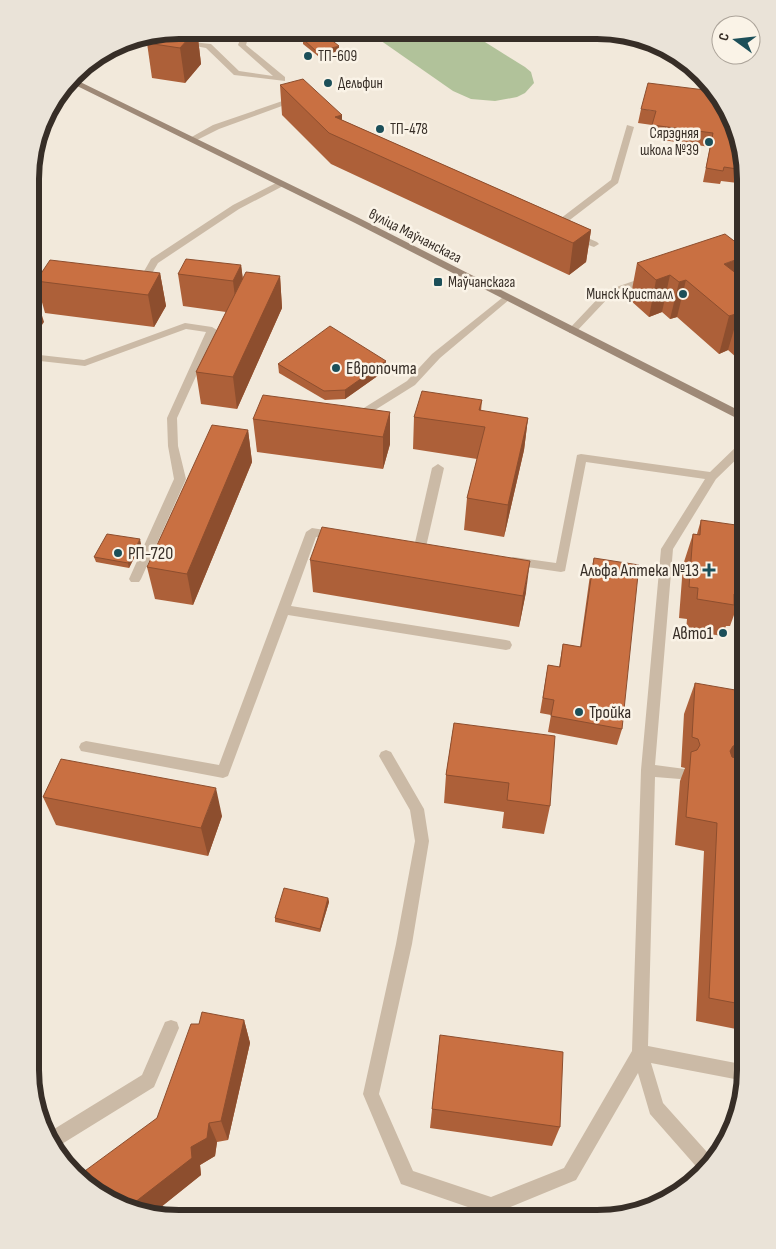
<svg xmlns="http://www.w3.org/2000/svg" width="776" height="1249" viewBox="0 0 776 1249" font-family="'Sofia Sans Condensed',sans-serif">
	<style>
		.green { fill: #b1c29a }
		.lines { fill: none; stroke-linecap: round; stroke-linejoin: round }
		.lane { fill: #cbbaa6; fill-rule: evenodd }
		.secondary { fill: #9e8977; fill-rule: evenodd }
		.wall { fill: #ad6039 }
		.shaded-wall { fill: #8d4e2e }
		.building { fill: #c97042; stroke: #8d4e2e }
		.poi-dot { fill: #1c4f59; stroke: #faf3e7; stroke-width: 2 }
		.labels { text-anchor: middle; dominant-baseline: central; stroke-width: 5; stroke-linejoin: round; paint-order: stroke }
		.far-poi-label { font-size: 15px; fill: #372e27; stroke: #faf3e7; text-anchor: start }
		.far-street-label { font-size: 15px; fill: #372e27; stroke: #faf3e7 }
		.poi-label { font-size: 18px; fill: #372e27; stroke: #faf3e7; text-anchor: start }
		.rim { fill: none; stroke: #372e27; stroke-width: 6 }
	</style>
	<rect width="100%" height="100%" fill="#f2e9db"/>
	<!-- green -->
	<polygon class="green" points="367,31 469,32 525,67 531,72 534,83 525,93 517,97 495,101 471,99 453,91"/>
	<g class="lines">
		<!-- lane -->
		<g class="lane">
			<polygon points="247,30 255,30 248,38 246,45 285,77 285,81 234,75 206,48 179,43 183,41 211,44 239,71 273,76 238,45 241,37"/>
			<polygon points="294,97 301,99 219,129 195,141 188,139 213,125"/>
			<polygon points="627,125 634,127 618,183 558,229 552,229 552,225 611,180"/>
			<polygon points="280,181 284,184 283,186 239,209 158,263 143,289 137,289 135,287 151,259 233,205"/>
			<polygon points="574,232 597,242 599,244 594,247 591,246 571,237 571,233"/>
			<polygon points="648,276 653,279 651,281 611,295 575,333 569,333 569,329 605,291"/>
			<polygon points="55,283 60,286 58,288 31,298 31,292"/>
			<polygon points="507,294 512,297 510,299 440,358 415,385 359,420 351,420 350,418 351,416 407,381 432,354"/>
			<polygon points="185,323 212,327 217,330 177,418 178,446 186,479 141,579 139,582 131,582 129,579 174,479 168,446 167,418 206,332 186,329 85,366 31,360 31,354 84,360"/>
			<polygon points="746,417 746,450 716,479 673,549 655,765 685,769 687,773 685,777 680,779 655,777 648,1046 746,1065 745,1081 651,1063 663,1103 715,1161 701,1172 650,1114 638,1073 576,1180 491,1215 401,1184 363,1094 396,944 415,841 410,810 379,756 381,752 386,750 391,752 424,809 429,841 412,944 379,1094 413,1171 491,1197 564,1168 632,1051 641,770 661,549 705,479 586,462 565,571 561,572 513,565 507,561 513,557 556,563 577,455 581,454 710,472 738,445 741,421"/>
			<polygon points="438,464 444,468 426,547 420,551 414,547 432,468"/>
			<polygon points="312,528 337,532 343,536 337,540 316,537 291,606 506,640 510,641 512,645 510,649 506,650 288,615 228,776 223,778 81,751 79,747 81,743 86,741 219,765 306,532"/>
			<polygon points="726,775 746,778 746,790 721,785 719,781 721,777"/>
			<polygon points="171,1020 177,1022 179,1028 154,1087 57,1147 46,1134 142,1075 165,1022"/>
		</g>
		<!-- secondary -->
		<polygon class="secondary" points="72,78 361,219 746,414 746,423 355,223 69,82"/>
	</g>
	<!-- wall -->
	<g class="wall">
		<polygon points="197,30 201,64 185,83 152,78 147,43"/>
		<polygon points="131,39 123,49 112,47 122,41"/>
		<polygon points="303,39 339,51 318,56 303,44"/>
		<polygon points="280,85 342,115 342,120 591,230 586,262 569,275 331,164 282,115"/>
		<polygon points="641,109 735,123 746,178 746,184 721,181 720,184 703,182 710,147 649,138 652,125 638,123"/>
		<polygon points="637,263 744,280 746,281 746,366 728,350 719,354 677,317 670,319 662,312 649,317 630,300"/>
		<polygon points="241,265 243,279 280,276 282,308 237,409 201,404 196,372 226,312 183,306 178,274"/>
		<polygon points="160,273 166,306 154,327 45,313 36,281"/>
		<polygon points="386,361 386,370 345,399 325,400 279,373 278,364"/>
		<polygon points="482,400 481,411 528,418 524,450 504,537 464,530 467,498 477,459 413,449 414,417"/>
		<polygon points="390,412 390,444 383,469 257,452 253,419"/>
		<polygon points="248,430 252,462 193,605 155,599 147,567"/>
		<polygon points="701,520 735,533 743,544 746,544 746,599 739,616 734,615 730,626 726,626 722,636 686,630 687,619 679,618 683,565 693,534 697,534"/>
		<polygon points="141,544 129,568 96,562 94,557"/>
		<polygon points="594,558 622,729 617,745 548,732 551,715 540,713 548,665 559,667 563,644 580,647 590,575"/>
		<polygon points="310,560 526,592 519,627 313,592"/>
		<polygon points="695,683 739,744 734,757 737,823 746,825 746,1031 696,1021 704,851 675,845 680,781 685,768 681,767 684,714"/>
		<polygon points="454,723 550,806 544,834 502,828 504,812 444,803 446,775"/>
		<polygon points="43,797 222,816 208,856 56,825"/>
		<polygon points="328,898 329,902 320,932 275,922 275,918"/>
		<polygon points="244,1020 250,1043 228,1140 217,1142 215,1156 200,1165 201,1175 151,1215 88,1188 157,1118 199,1024"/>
		<polygon points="440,1035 560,1127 552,1146 430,1128"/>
	</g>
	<!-- shaded-wall -->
	<g class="shaded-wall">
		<polygon points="197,30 201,64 185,83 180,48"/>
		<polygon points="131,39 123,49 122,41"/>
		<polygon points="339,46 339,51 318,56 317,52"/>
		<polygon points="342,115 342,139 335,117"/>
		<polygon points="591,230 586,262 569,275 573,243"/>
		<polygon points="746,256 746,274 741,291 724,264"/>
		<polygon points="241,265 245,298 237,313 233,281"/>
		<polygon points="160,273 166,306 154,327 148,295"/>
		<polygon points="670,275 662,312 649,317 656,280"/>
		<polygon points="280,276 282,308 237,409 233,377"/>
		<polygon points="686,280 677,317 670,319 679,282"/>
		<polygon points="34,290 44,322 31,341 31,295"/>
		<polygon points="739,313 728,350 719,354 729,316"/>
		<polygon points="386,361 386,370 345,399 345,390"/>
		<polygon points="390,412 390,444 383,469 383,437"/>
		<polygon points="528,418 524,450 504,537 508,505"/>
		<polygon points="248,430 252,462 193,605 187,574"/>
		<polygon points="140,539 141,544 129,568 128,563"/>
		<polygon points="530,561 526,592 519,627 523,596"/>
		<polygon points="739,744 727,773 730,751 733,746"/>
		<polygon points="216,788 222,816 208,856 201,828"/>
		<polygon points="328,898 329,902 320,932 320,929"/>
		<polygon points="244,1020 250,1043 228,1140 221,1121"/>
		<polygon points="209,1123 217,1142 215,1156 200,1165 201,1175 151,1215 130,1206"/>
	</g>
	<!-- building -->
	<g class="building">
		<polygon points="178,30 196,30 180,48 147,43 155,35"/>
		<polygon points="324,34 339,46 317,52 303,39"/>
		<polygon points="303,79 342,115 335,117 591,230 573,243 329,133 280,85"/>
		<polygon points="648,83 713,91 729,113 727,122 735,123 744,170 724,167 723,171 706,168 713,133 652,125 656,111 641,109"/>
		<polygon points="725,234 746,250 746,256 724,264 746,281 746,319 739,313 729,316 686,280 679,282 670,275 656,280 637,263"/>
		<polygon points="186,259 241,265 233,281 178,274"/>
		<polygon points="50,260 160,273 148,295 36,281"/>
		<polygon points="246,272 280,276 233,377 196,372"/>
		<polygon points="31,289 34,290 31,295"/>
		<polygon points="330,326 386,361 345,390 324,391 278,364"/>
		<polygon points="422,391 482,400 479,410 528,418 508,505 467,498 485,427 414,417"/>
		<polygon points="263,395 390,412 383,437 253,419"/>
		<polygon points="212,425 248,430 187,574 147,567"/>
		<polygon points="701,520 736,525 735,533 743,534 743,544 746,544 746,584 742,583 742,595 734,594 734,605 697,599 698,588 689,587 693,534 700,535"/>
		<polygon points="322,527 530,561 523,596 310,560"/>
		<polygon points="107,534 140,539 128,563 94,557"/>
		<polygon points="594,558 639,565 622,729 551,716 554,700 543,698 548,665 560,667 563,644 581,647"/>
		<polygon points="695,683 741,691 739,744 733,746 730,751 732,757 739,759 737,823 746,825 746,1005 709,998 717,823 686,817 691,752 697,750 700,745 698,739 692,737"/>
		<polygon points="454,723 555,736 550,806 507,800 509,783 446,775"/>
		<polygon points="61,759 216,788 201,828 43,797"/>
		<polygon points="284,888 328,898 320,929 275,918"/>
		<polygon points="202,1012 244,1020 221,1121 209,1123 207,1138 191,1147 192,1158 130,1206 88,1188 78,1176 157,1118 191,1024 199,1024"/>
		<polygon points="440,1035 563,1052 560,1127 432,1109"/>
	</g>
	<!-- markers -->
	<g class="poi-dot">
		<circle cx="308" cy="56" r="5"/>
		<circle cx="328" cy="83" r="5"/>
		<circle cx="380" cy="129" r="5"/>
		<circle cx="709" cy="142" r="5"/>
		<rect x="433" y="277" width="10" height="10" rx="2.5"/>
		<circle cx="683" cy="294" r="5"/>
		<circle cx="336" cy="368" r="5"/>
		<circle cx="118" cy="553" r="5"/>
		<path d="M706.5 562.5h5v5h5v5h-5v5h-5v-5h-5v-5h5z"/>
		<circle cx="723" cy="633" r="5"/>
		<circle cx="579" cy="712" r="5"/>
	</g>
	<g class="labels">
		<!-- far-poi labels -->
		<g class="far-poi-label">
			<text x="318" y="56">ТП-609</text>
			<text x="338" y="83">Дельфин</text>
			<text x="390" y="129">ТП-478</text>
			<text x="699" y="133" text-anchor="end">Сярэдняя<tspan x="699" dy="17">школа №39</tspan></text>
			<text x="448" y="282">Маўчанскага</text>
			<text x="673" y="294" text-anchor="end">Минск Кристалл</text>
		</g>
		<!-- far-street labels -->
		<g class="far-street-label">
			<text transform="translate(415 236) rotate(27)">вуліца Маўчанскага</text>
		</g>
		<!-- poi labels -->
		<g class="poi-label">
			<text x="346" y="368">Европочта</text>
			<text x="128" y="553">РП-720</text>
			<text x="699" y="570" text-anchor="end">Альфа Аптека №13</text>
			<text x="713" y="633" text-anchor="end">Авто1</text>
			<text x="589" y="712">Тройка</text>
		</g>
	</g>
	<!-- crop -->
	<path d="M0 0H776V1249H0ZM179 39H597A140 140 0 0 1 737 179V1070A140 140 0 0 1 597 1210H179A140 140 0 0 1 39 1070V179A140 140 0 0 1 179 39Z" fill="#eae3d8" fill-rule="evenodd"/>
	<path class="rim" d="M179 39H597A140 140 0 0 1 737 179V1070A140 140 0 0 1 597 1210H179A140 140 0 0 1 39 1070V179A140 140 0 0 1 179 39Z"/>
	<!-- north arrow -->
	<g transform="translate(736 40) rotate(285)"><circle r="24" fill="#faf3e7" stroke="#aca49a"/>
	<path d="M0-4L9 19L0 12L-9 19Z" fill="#1c4f59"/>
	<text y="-8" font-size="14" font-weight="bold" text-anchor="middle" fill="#372e27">С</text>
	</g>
</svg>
